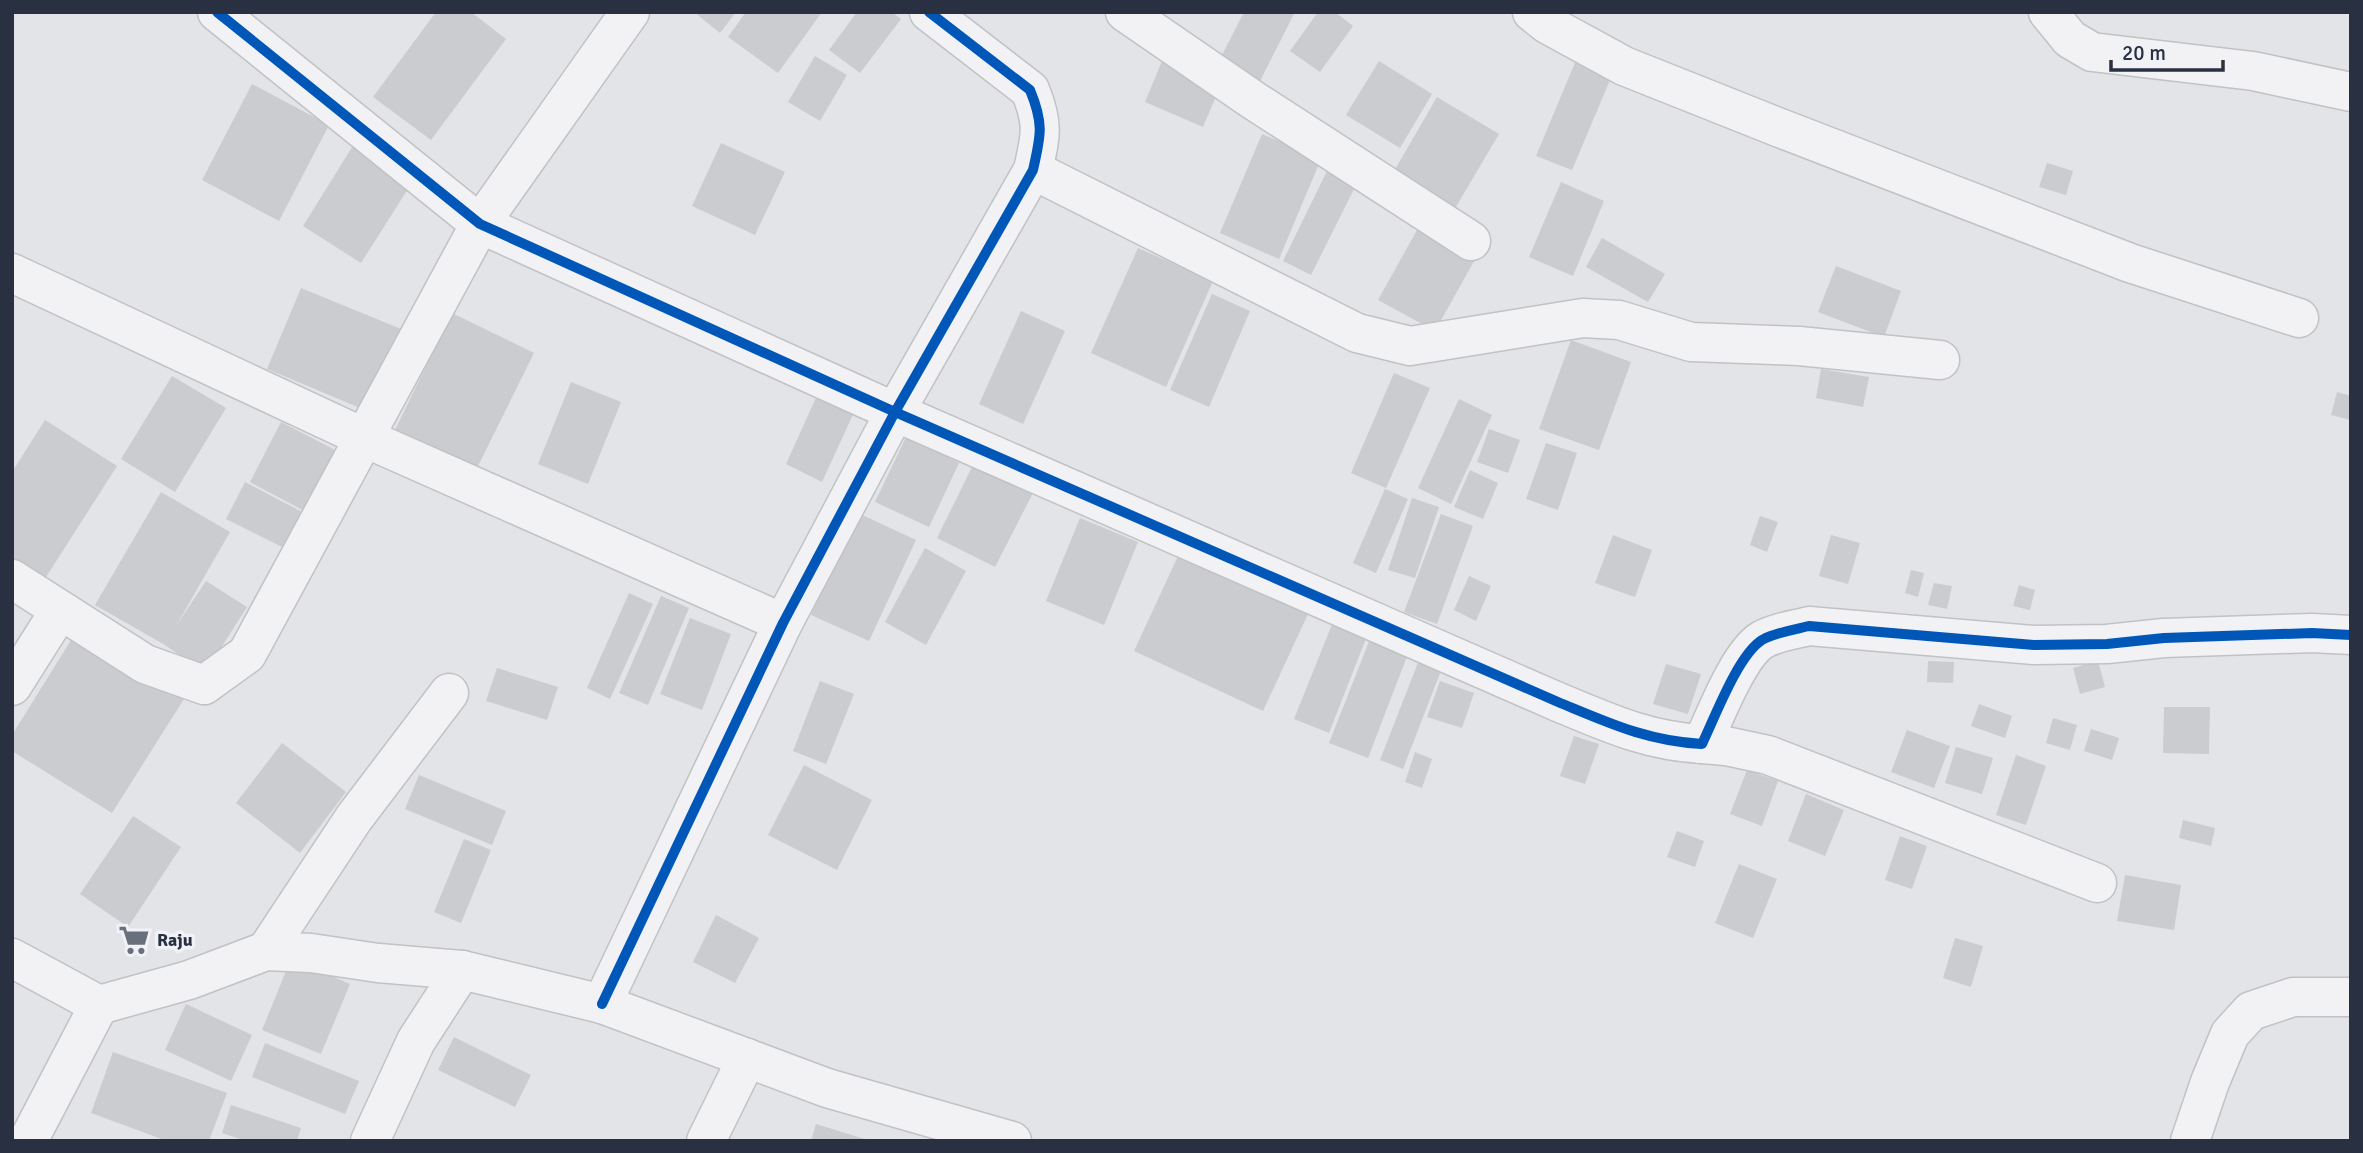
<svg xmlns="http://www.w3.org/2000/svg" width="2363" height="1153" viewBox="0 0 2363 1153" font-family="Signika,sans-serif">
	<style>
		.building { fill: #cacccf }
		.lines { fill: none; stroke-linecap: round; stroke-linejoin: round }
		.minor-casing { stroke: #c0c2c5; stroke-width: 41 }
		.minor { stroke: #f2f2f4; stroke-width: 38 }
		.cycleway-casing { stroke: #f0f2f7; stroke-width: 15 }
		.cycleway { stroke: #0057b8; stroke-width: 10 }
		.labels { text-anchor: middle; dominant-baseline: central; stroke-width: 7; stroke-linejoin: round; paint-order: stroke }
		.poi-label { font-size: 18px; font-weight: bold; fill: #283041; stroke: #f0f2f7; text-anchor: start }
	</style>
	<rect width="100%" height="100%" fill="#e2e4e7"/>
	<!-- building -->
	<g class="building">
		<polygon points="436,12 471,12 506,39 431,140 373,97"/>
		<polygon points="694,12 736,12 720,33"/>
		<polygon points="746,12 822,12 778,73 728,37"/>
		<polygon points="857,12 892,12 901,19 860,73 829,50"/>
		<polygon points="1244,12 1295,12 1258,85 1217,65"/>
		<polygon points="1318,12 1335,12 1353,26 1320,72 1290,51"/>
		<polygon points="815,56 847,75 820,121 788,102"/>
		<polygon points="1577,58 1613,73 1572,170 1536,156"/>
		<polygon points="1162,61 1220,87 1203,127 1145,102"/>
		<polygon points="1379,61 1432,94 1400,148 1346,115"/>
		<polygon points="252,84 329,125 279,221 202,180"/>
		<polygon points="1437,97 1499,134 1450,217 1389,180"/>
		<polygon points="1262,134 1321,159 1279,259 1220,233"/>
		<polygon points="721,143 785,172 755,235 692,206"/>
		<polygon points="354,144 413,181 361,263 303,226"/>
		<polygon points="2047,163 2073,171 2066,195 2039,187"/>
		<polygon points="1327,171 1356,185 1311,275 1283,261"/>
		<polygon points="1561,182 1604,201 1573,276 1529,257"/>
		<polygon points="1421,223 1477,256 1435,331 1378,300"/>
		<polygon points="1602,238 1665,274 1648,302 1586,267"/>
		<polygon points="1138,248 1213,281 1166,387 1091,353"/>
		<polygon points="1836,266 1901,291 1884,337 1818,312"/>
		<polygon points="301,288 406,331 372,413 267,369"/>
		<polygon points="1212,294 1250,311 1209,407 1170,390"/>
		<polygon points="1021,311 1065,331 1023,424 979,404"/>
		<polygon points="452,313 534,353 475,472 394,432"/>
		<polygon points="1571,340 1631,362 1599,450 1539,429"/>
		<polygon points="1821,369 1869,377 1863,407 1816,398"/>
		<polygon points="1394,373 1430,388 1386,488 1351,473"/>
		<polygon points="172,376 226,408 175,492 121,459"/>
		<polygon points="571,382 621,402 588,484 538,464"/>
		<polygon points="819,391 856,408 822,482 786,464"/>
		<polygon points="2337,392 2351,396 2351,420 2331,415"/>
		<polygon points="1459,399 1492,415 1451,504 1418,488"/>
		<polygon points="45,420 117,466 41,585 12,567 12,472"/>
		<polygon points="281,422 343,454 312,515 250,482"/>
		<polygon points="1489,429 1520,440 1508,473 1477,462"/>
		<polygon points="906,437 959,463 929,527 875,502"/>
		<polygon points="1546,443 1577,453 1558,510 1526,499"/>
		<polygon points="974,463 1033,493 995,567 937,538"/>
		<polygon points="1470,470 1498,483 1483,519 1454,507"/>
		<polygon points="245,482 306,514 288,550 226,519"/>
		<polygon points="1385,489 1408,499 1376,573 1353,563"/>
		<polygon points="161,492 230,532 176,626 206,581 247,607 205,673 165,645 95,605"/>
		<polygon points="1412,498 1439,507 1415,578 1388,570"/>
		<polygon points="858,513 916,540 869,641 811,615"/>
		<polygon points="1441,514 1473,526 1437,624 1404,612"/>
		<polygon points="1760,516 1778,522 1767,552 1750,545"/>
		<polygon points="1080,518 1138,542 1104,625 1046,601"/>
		<polygon points="1613,535 1652,550 1635,597 1595,583"/>
		<polygon points="1831,535 1860,543 1848,584 1819,576"/>
		<polygon points="925,548 966,571 926,645 885,622"/>
		<polygon points="1179,554 1308,614 1263,711 1134,651"/>
		<polygon points="1911,570 1924,573 1918,597 1905,593"/>
		<polygon points="1469,576 1491,586 1476,621 1454,610"/>
		<polygon points="1934,583 1952,586 1947,609 1928,605"/>
		<polygon points="2019,585 2035,590 2030,610 2013,606"/>
		<polygon points="629,593 653,604 610,699 587,688"/>
		<polygon points="661,596 689,608 648,705 619,693"/>
		<polygon points="690,618 731,634 702,710 660,694"/>
		<polygon points="1333,622 1367,636 1329,733 1294,719"/>
		<polygon points="76,632 184,699 112,813 12,751 12,735"/>
		<polygon points="1370,639 1408,654 1368,758 1329,743"/>
		<polygon points="1419,660 1442,668 1403,769 1380,760"/>
		<polygon points="1928,661 1954,662 1953,683 1927,682"/>
		<polygon points="2098,661 2105,687 2080,694 2073,668"/>
		<polygon points="1666,664 1701,674 1688,714 1653,704"/>
		<polygon points="497,668 558,687 547,720 486,701"/>
		<polygon points="820,681 854,694 826,764 793,751"/>
		<polygon points="1440,681 1474,693 1462,728 1427,717"/>
		<polygon points="1979,704 2012,716 2005,738 1971,726"/>
		<polygon points="2164,707 2210,707 2209,754 2163,753"/>
		<polygon points="2053,718 2077,725 2070,750 2046,743"/>
		<polygon points="2091,729 2119,738 2112,760 2084,751"/>
		<polygon points="1907,730 1950,746 1934,788 1891,772"/>
		<polygon points="1574,736 1599,744 1585,784 1560,776"/>
		<polygon points="282,743 346,792 300,853 236,803"/>
		<polygon points="1956,747 1993,758 1982,794 1945,783"/>
		<polygon points="1415,752 1432,759 1422,788 1405,782"/>
		<polygon points="2016,755 2046,766 2026,825 1996,815"/>
		<polygon points="804,765 872,800 837,870 768,835"/>
		<polygon points="1747,770 1778,781 1762,826 1730,814"/>
		<polygon points="419,775 506,811 492,845 405,809"/>
		<polygon points="1806,794 1844,810 1825,856 1788,841"/>
		<polygon points="133,816 181,847 128,927 80,894"/>
		<polygon points="2183,820 2215,828 2211,846 2179,838"/>
		<polygon points="1677,831 1704,841 1695,867 1667,857"/>
		<polygon points="1900,836 1927,846 1912,889 1885,880"/>
		<polygon points="464,839 491,850 461,923 434,912"/>
		<polygon points="1739,864 1777,879 1753,938 1715,923"/>
		<polygon points="2125,875 2181,885 2174,930 2117,921"/>
		<polygon points="716,915 759,938 735,983 693,962"/>
		<polygon points="1955,938 1983,946 1971,987 1943,978"/>
		<polygon points="291,959 350,984 321,1054 262,1030"/>
		<polygon points="186,1004 252,1035 231,1081 165,1050"/>
		<polygon points="454,1037 531,1075 515,1107 438,1070"/>
		<polygon points="265,1043 359,1081 345,1114 252,1077"/>
		<polygon points="113,1052 227,1093 209,1141 167,1141 91,1113"/>
		<polygon points="231,1105 301,1128 297,1141 246,1141 222,1133"/>
		<polygon points="816,1124 868,1140 868,1141 811,1141"/>
	</g>
	<g class="lines">
		<!-- minor casing -->
		<g class="minor-casing">
			<g id="minor">
				<path d="M217,12L480,224L895,412L1558,702C1609,723 1647,741 1702,744C1715,717 1738,655 1762,640C1776,632 1794,630 1809,626L2034,645L2107,644L2164,638L2312,633L2351,635"/>
				<polyline points="1125,12 1253,100 1471,241"/>
				<polyline points="1532,12 1547,24 1624,66 1780,128 2130,263 2299,318"/>
				<polyline points="2048,12 2070,39 2092,52 2253,71 2351,92"/>
				<polyline points="1033,170 1357,333 1410,346 1583,318 1619,320 1691,342 1799,346 1940,360"/>
				<polyline points="12,273 365,438 783,623"/>
				<polyline points="12,579 145,664 204,685 247,654 480,224 630,12"/>
				<polyline points="12,686 60,610"/>
				<polyline points="1702,744 1726,746 1768,755 2097,883"/>
				<polyline points="266,951 354,818 449,693"/>
				<polyline points="12,958 99,1005 189,980 266,951 311,953 378,963 462,970 602,1004 827,1088 1012,1141"/>
				<path d="M602,1004L783,623L895,412L1033,170C1041,135 1044,124 1030,90L929,12"/>
				<polyline points="28,1141 99,1005"/>
				<polyline points="370,1141 416,1041 462,970"/>
				<polyline points="706,1141 747,1058"/>
				<polyline points="2190,1141 2210,1082 2230,1034 2251,1011 2293,997 2351,997"/>
			</g>
		</g>
		<!-- minor -->
		<use href="#minor" class="minor"/>
		<!-- cycleway casing -->
		<g class="cycleway-casing">
			<g id="cycleway">
				<path d="M217,12L480,224L895,412L1558,702C1609,723 1647,741 1702,744C1715,717 1738,655 1762,640C1776,632 1794,630 1809,626L2034,645L2107,644L2164,638L2312,633L2351,635"/>
				<path d="M602,1004L783,623L895,412L1033,170C1041,135 1044,124 1030,90L929,12"/>
			</g>
		</g>
		<!-- cycleway -->
		<use href="#cycleway" class="cycleway"/>
	</g>
	<!-- icons -->
	<defs>
		<g id="supermarket-bare" transform="scale(2.415)"><path d="M-6-5.5h2.5l.6 2H6L4.5 2H-2.5L-4.4-4H-6ZM-1.5 3.2a1.3 1.3 0 1 0 .1 0ZM3 3.2a1.3 1.3 0 1 0 .1 0Z" fill="#696f7b" stroke="#f0f2f7" stroke-width="2.5" paint-order="stroke"/></g>
	</defs>
	<g fill-rule="evenodd">
		<use href="#supermarket-bare" x="134" y="940"/>
	</g>
	<g class="labels">
		<!-- poi labels -->
		<g class="poi-label">
			<text x="157" y="940">Raju</text>
		</g>
	</g>
	<!-- border -->
	<rect width="2363" height="1153" fill="none" stroke="#283041" stroke-width="28"/>
	<!-- scale -->
	<path d="M2111 60v10h112v-10" fill="none" stroke="#283041" stroke-width="3.5"/>
	<text x="2122" y="60" font-size="21" fill="#283041" stroke="#f0f2f7" stroke-width="5" paint-order="stroke">20 m</text>
</svg>
